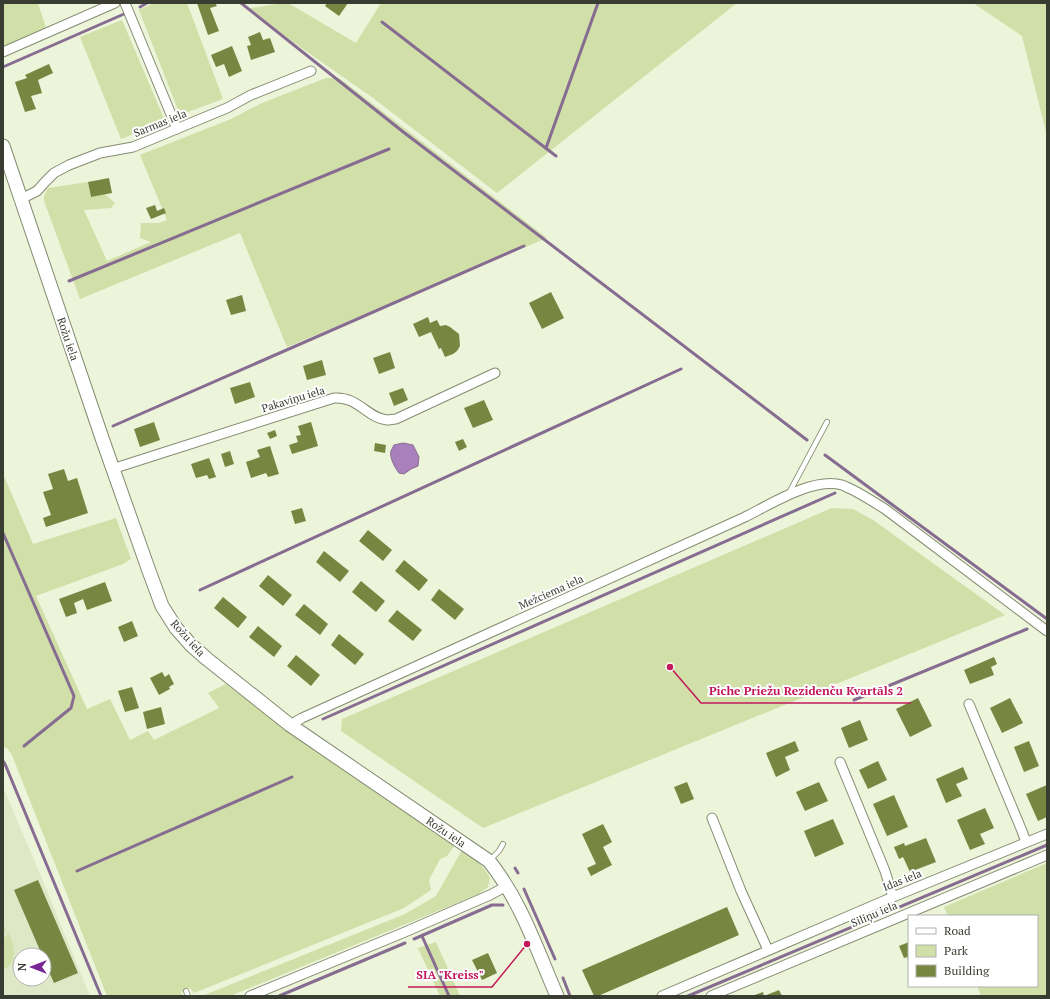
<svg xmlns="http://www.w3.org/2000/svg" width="1050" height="999" viewBox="0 0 1050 999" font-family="'PT Serif',serif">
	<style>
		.built { fill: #dfe8c6; fill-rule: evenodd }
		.green { fill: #d1dfa9 }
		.water { fill: #a980bb; stroke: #876c92 }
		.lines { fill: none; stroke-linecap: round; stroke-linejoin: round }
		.stream { stroke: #876c92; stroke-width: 3 }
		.building { fill: #778640 }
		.lane-casing { stroke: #858b72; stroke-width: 6 }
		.street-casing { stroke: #858b72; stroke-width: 11 }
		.secondary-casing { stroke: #858b72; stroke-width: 15 }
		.lane { stroke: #fff; stroke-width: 4.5 }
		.street { stroke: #fff; stroke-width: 9 }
		.secondary { stroke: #fff; stroke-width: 13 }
		.labels { text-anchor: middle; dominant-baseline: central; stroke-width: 4; stroke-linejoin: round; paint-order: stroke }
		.street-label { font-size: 11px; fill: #393c31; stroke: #fff }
		.leader { fill: none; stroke: #c2185b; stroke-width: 1.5 }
		.callout-dot { fill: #c2185b; stroke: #fff; stroke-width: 1.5 }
		.callout-label { font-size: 12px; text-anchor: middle; font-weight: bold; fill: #c2185b; stroke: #fff; stroke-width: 4; stroke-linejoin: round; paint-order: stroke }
	</style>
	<rect width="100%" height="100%" fill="#ecf4d9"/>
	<!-- built -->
	<path class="built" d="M3,787L40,874L90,996H3ZM20,955H44V979H20Z"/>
	<!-- green -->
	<g class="green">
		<polygon points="3,3 38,3 46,28 3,48"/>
		<polygon points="154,3 187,3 223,99 180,115 139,10"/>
		<polygon points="282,3 288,3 356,43 381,3 737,3 497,193 373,98 246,9"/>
		<polygon points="973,3 1047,3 1047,136 1022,36"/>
		<polygon points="122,20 165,121 121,139 80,37"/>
		<polygon points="326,78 339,78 547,238 287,347 240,233 80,299 44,201 44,196 48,188 88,182 91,197 105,194 115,203 111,208 84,210 107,261 151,242 140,238 141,223 159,223 167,220 140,155 231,119 262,103"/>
		<polygon points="4,476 33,544 116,518 131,559 123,564 36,596 87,709 110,699 130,740 148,731 154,740 219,708 208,693 226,684 327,759 378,794 455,845 447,856 440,859 429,880 431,890 404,908 194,993 190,988 181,992 183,996 107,996 12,755 7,748 3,747 3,477"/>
		<polygon points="832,508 853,509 873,520 1005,615 483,828 341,731 342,719"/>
		<path d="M462,850C474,859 483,864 490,878L488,887L479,894L230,996H202L405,914L436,896Z"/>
		<polygon points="1047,863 1047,996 981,996 977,986 1037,986 1037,916 948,916 944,907"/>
		<path d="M3,926C14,937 21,962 3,970V938L6,937L8,932L3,930Z"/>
		<polygon points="436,942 460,996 440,996 418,948"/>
	</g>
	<!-- water -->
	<path class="water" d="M403,443L413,445L419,457L418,466L411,469L404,474L399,473C395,468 389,457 391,451C392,449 393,447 394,445Z"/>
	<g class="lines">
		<!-- stream -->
		<g class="stream">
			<polyline points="241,3 402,131 807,440"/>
			<polyline points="140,7 147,3"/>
			<polyline points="382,22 556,156"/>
			<polyline points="3,67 124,14"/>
			<polyline points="546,148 598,3"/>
			<polyline points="69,281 389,149"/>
			<polyline points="113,426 524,246"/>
			<polyline points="825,455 1047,619"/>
			<polyline points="3,533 74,696 71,708 24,746"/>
			<polyline points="200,590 681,369"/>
			<polyline points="854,700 1027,629"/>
			<polyline points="323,719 835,493"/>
			<polyline points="3,761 5,764 101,996"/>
			<polyline points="515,868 518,873"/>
			<polyline points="77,871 292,777"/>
			<polyline points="524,889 555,959"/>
			<polyline points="422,936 449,996"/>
			<polyline points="414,939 492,905 503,905"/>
			<polyline points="563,978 570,996"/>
			<polyline points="279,996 405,943"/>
			<polyline points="688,996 1047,845"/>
		</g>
	</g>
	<!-- building -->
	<g class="building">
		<polygon points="197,3 215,3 217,6 210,8 219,31 208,35"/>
		<polygon points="327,3 348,3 339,16 325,6"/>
		<polygon points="260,32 263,40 270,38 275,52 251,60 247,46 251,45 248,37"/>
		<polygon points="232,46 242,71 229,77 224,64 216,67 211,55"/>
		<polygon points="49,64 53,73 38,80 42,93 31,96 36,109 25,112 15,82 27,78 25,75"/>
		<polygon points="109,178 112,193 91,197 88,182"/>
		<polygon points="155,205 157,211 164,208 166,213 151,219 146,208"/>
		<polygon points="551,292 564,318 542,329 529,303"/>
		<polygon points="242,295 246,311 231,315 226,300"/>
		<polygon points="428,317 430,323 437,320 440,326 446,325 450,327 459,334 460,346 457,351 453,354 445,357 441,348 439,349 431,332 419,337 413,324"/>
		<polygon points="390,352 395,368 379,374 373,358"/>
		<polygon points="322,360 326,375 307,380 303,366"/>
		<polygon points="250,382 255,397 235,404 230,388"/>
		<polygon points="403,388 408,400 394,406 389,393"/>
		<polygon points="484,400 493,420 473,428 464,408"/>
		<polygon points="154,422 160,440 140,447 134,429"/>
		<polygon points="311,422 318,446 292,454 289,445 298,442 296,436 301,435 298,426"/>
		<polygon points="275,430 277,436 270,439 267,433"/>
		<polygon points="463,439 467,447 459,451 455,442"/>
		<polygon points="375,443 386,445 385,453 374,451"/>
		<polygon points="270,446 279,474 268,477 266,473 251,478 246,462 260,457 257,450"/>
		<polygon points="230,451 234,464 225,467 221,454"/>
		<polygon points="209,458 216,477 209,479 207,475 196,478 191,464"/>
		<polygon points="64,469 68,481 77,478 88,513 46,527 43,518 51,515 43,492 53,489 48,474"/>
		<polygon points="302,508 306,521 295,524 291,511"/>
		<polygon points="368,530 392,550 383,561 359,541"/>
		<polygon points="324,551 349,571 340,582 316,562"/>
		<polygon points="404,560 428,580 419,591 395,571"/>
		<polygon points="268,575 292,595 283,606 259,586"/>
		<polygon points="361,581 385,601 376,612 352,592"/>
		<polygon points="105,582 112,601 87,610 83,599 74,603 77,613 66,617 59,599"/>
		<polygon points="439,589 464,609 455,620 431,600"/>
		<polygon points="223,597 247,617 238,628 214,608"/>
		<polygon points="304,604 328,624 320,635 295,615"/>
		<polygon points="397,610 422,630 413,641 388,621"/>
		<polygon points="132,621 138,636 124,642 118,627"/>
		<polygon points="258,626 282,646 274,657 249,637"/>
		<polygon points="339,634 364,654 355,665 331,645"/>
		<polygon points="296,655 320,675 311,686 287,666"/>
		<polygon points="994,657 997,664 991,667 994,675 970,684 964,670"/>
		<polygon points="162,672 165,677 169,674 174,684 169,687 170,689 159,695 150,678"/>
		<polygon points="132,687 139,708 125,712 118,691"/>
		<polygon points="918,698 932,726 910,737 896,709"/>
		<polygon points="1010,698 1023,723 1002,733 990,708"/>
		<polygon points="161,707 165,724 147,729 143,712"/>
		<polygon points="860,720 868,740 849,748 841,728"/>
		<polygon points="795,741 799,751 785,757 790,770 776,777 766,753"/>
		<polygon points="1029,741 1039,766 1024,772 1014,747"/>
		<polygon points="878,761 887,780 868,789 859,770"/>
		<polygon points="963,767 968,779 956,784 962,796 946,803 936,779"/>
		<polygon points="687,782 694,799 681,804 674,787"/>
		<polygon points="819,782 828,801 805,811 796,792"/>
		<polygon points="1047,785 1047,817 1038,821 1026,794"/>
		<polygon points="894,795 908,827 887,836 873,804"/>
		<polygon points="985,808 994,828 980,834 985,844 970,850 957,820"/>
		<polygon points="833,819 844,844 815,857 804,831"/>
		<polygon points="603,824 612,842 603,847 612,865 591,876 587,868 596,864 582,834"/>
		<polygon points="926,838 936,862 910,872 903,857 899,859 894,847 904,843 905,846"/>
		<polygon points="38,880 78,973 54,983 44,960 44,955 42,955 14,890"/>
		<polygon points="727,907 739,935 598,996 594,996 582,970"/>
		<polygon points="909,942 909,962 907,957 904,958 899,946"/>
		<polygon points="488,953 497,973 482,980 472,960"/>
		<polygon points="779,990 782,996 752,996 763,992 764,996"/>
	</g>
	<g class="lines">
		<!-- lane casing -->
		<g class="lane-casing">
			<g id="lane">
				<polyline points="789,493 827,422"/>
				<polyline points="490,860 499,851 503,844"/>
				<polyline points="186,991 188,996"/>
			</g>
		</g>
		<!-- street casing -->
		<g class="street-casing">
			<g id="street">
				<polyline points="125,3 177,129"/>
				<polyline points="3,52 115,3"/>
				<polyline points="21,199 37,191 45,182 54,173 69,165 100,153 133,147 227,108 251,95 311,71"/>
				<path d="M112,469L334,398C358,396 367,418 387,420C390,420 393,419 396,419L495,373"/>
				<polyline points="969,704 1022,831 1026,842"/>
				<path d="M290,725L302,718L745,517C771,504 813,477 842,485C845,486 848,488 851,489C863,495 874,502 885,509L1047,631"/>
				<polyline points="840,762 885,871 893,897"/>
				<polyline points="712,818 741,891 768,950"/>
				<polyline points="250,996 405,932 490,895 507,886"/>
				<polyline points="662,996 893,897 1047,834"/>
				<polyline points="711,996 1047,855"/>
			</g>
		</g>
		<!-- secondary casing -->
		<g class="secondary-casing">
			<path id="secondary" d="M3,146L102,438L149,571L162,606L176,628L191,645L207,659L290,725L489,861C521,901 537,950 557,996"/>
		</g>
		<!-- lane -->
		<use href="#lane" class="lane"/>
		<!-- street -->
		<use href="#street" class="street"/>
		<!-- secondary -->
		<use href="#secondary" class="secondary"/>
	</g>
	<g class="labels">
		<!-- street labels -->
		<g class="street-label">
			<text transform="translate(160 123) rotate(-22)">Sarmas iela</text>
			<text transform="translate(68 339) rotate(71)">Rožu iela</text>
			<text transform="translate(293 399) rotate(-17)">Pakaviņu iela</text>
			<text transform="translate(551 592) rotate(-24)">Mežciema iela</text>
			<text transform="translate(188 638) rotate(48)">Rožu iela</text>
			<text transform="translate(446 832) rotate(34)">Rožu iela</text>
			<text transform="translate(902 880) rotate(-22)">Idas iela</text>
			<text transform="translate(874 914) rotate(-23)">Siliņu iela</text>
		</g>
	</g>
	<!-- callouts -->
	<path class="leader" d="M670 667L701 703H911M527 944L492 987H408"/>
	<g class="callout-dot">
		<circle cx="670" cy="667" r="4"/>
		<circle cx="527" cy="944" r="4"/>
	</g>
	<g class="callout-label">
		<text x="806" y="695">Piche Priežu Rezidenču Kvartāls 2</text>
		<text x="450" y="979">SIA "Kreiss"</text>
	</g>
	<!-- border -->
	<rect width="1050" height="999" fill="none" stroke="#393c31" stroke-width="8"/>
	<!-- legend -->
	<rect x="908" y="915" width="130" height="72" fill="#ffffff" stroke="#b0b1ad"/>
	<rect x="916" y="928" width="20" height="6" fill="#ffffff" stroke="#b0b1ad"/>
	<text x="944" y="935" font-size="12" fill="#393c31">Road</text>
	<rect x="916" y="945" width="20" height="12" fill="#d1dfa9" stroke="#b0b1ad"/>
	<text x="944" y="955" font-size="12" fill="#393c31">Park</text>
	<rect x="916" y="965" width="20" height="12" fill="#778640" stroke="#b0b1ad"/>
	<text x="944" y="975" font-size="12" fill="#393c31">Building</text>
	<!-- north arrow -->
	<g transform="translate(32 967) rotate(270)"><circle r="19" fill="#ffffff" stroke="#b0b1ad"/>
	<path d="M0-3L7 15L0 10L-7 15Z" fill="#792797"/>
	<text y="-6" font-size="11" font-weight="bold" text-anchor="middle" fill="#393c31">N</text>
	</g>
</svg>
